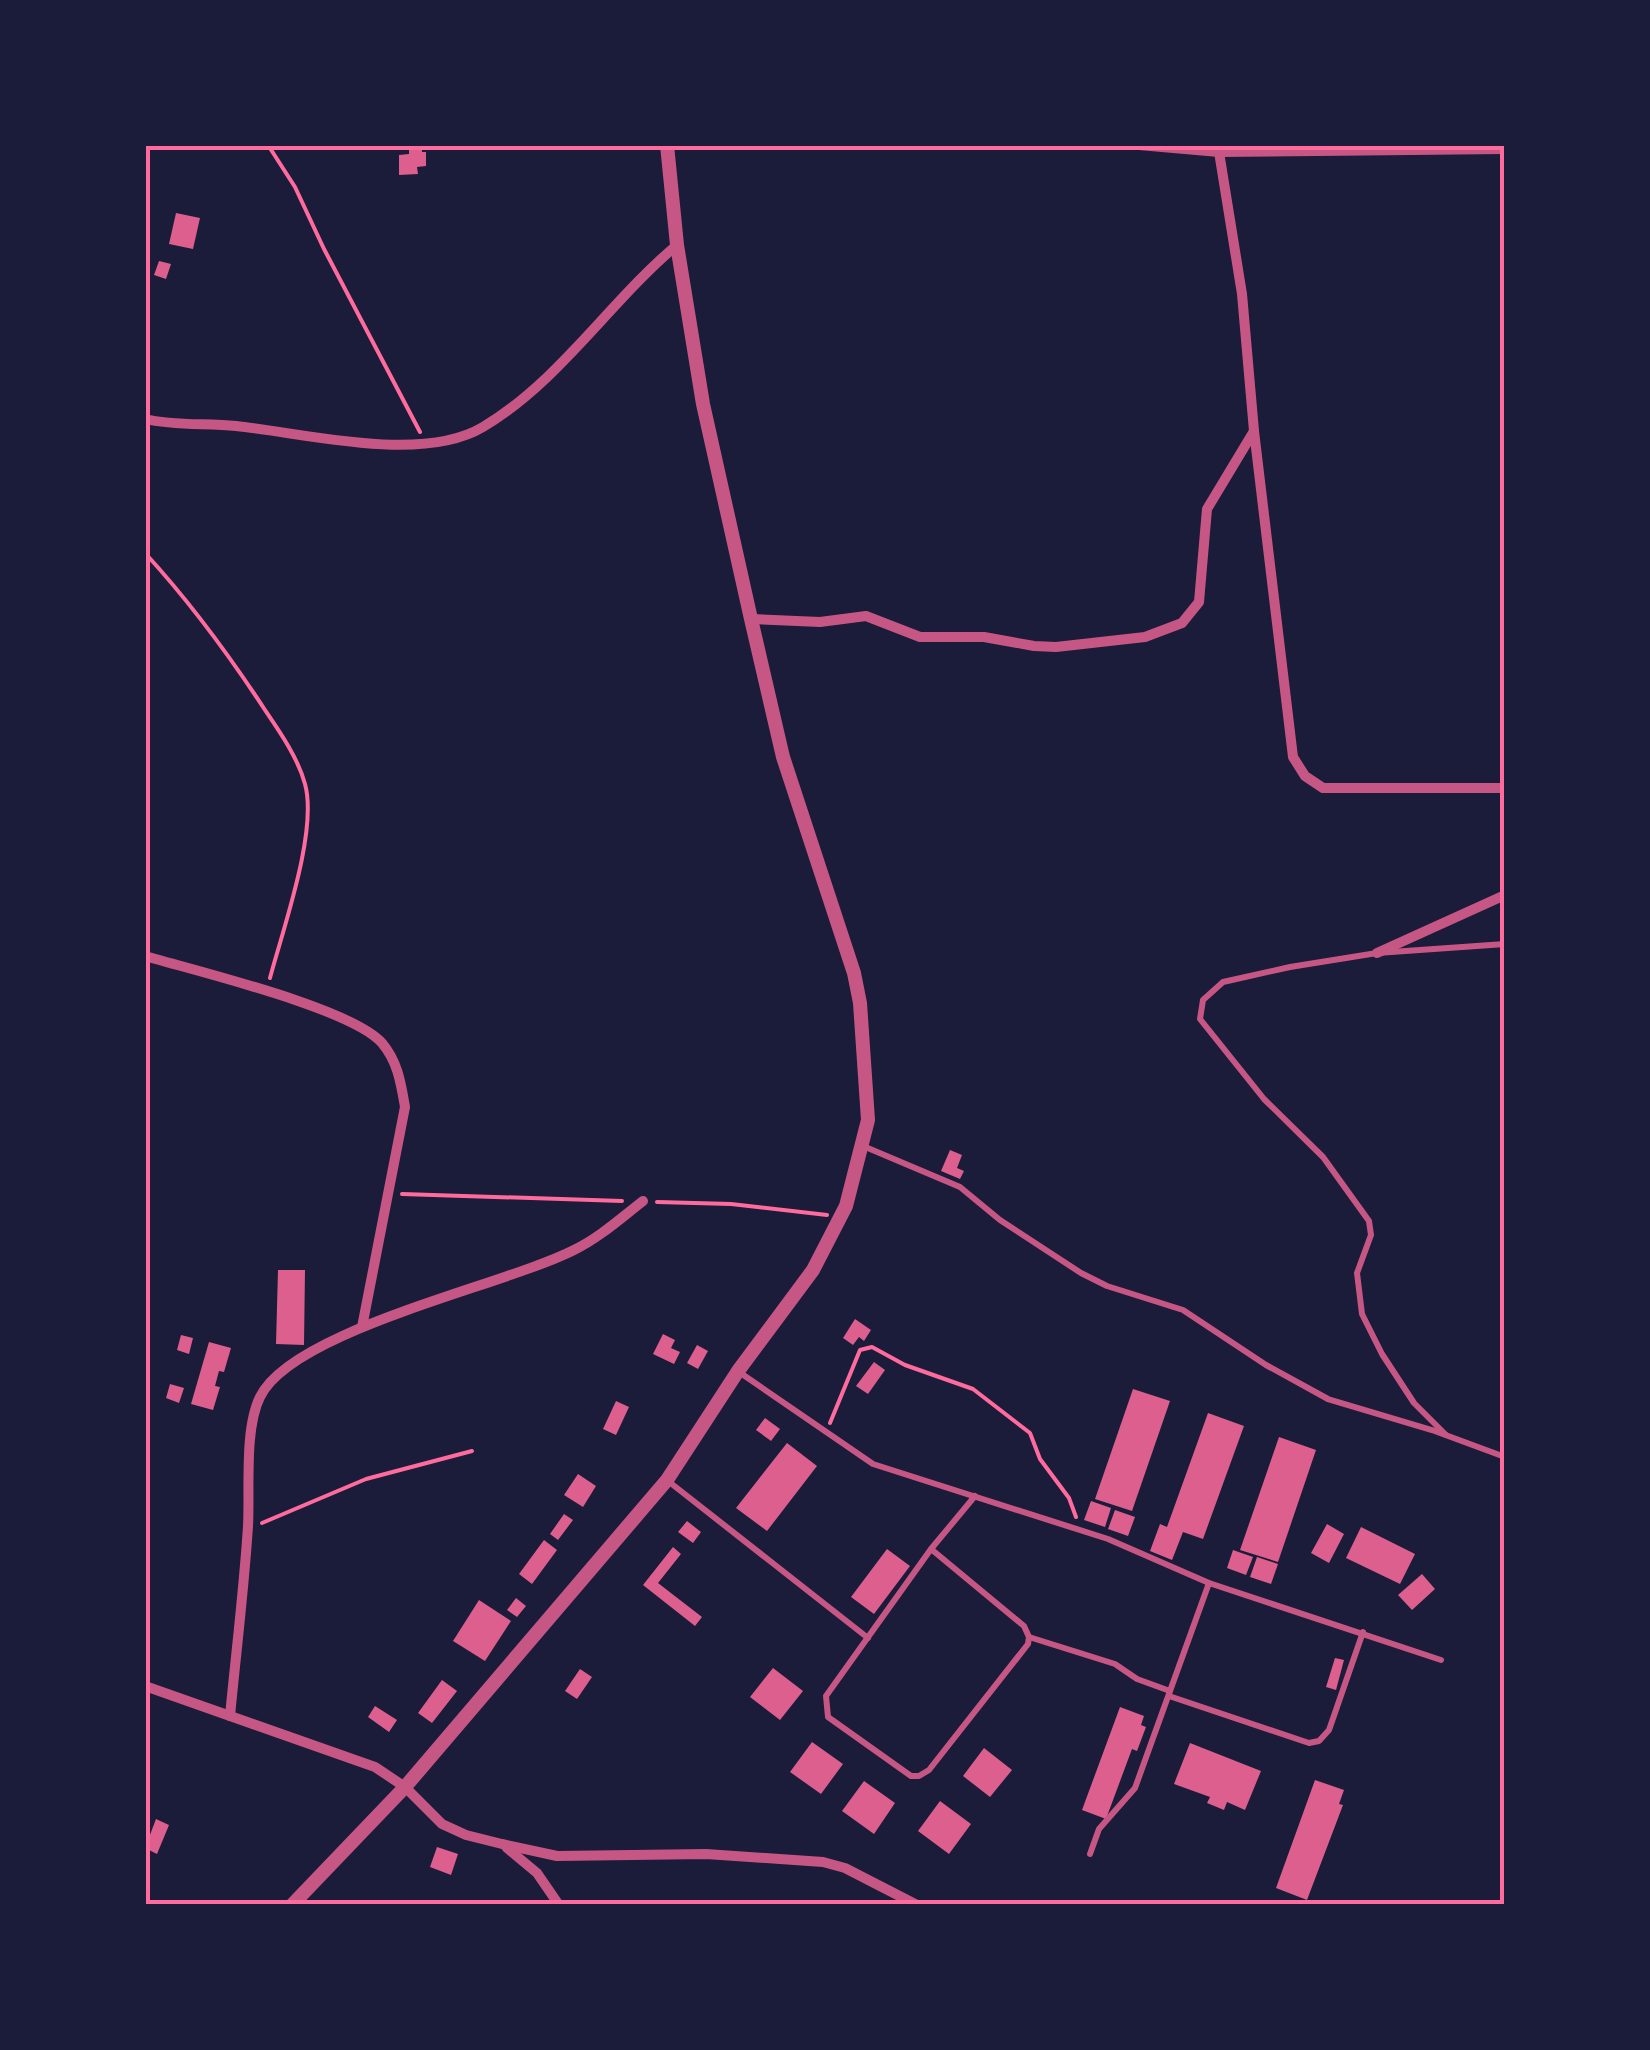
<svg xmlns="http://www.w3.org/2000/svg" width="1650" height="2050" viewBox="0 0 1650 2050" font-family="Helvetica,sans-serif">
	<style>
		.building { fill: #dd5f8e }
		.lines { fill: none; stroke-linecap: round; stroke-linejoin: round }
		.path { stroke: #ff6b9d; stroke-width: 4 }
		.service { stroke: #c65784; stroke-width: 6 }
		.minor { stroke: #c65784; stroke-width: 10 }
		.tertiary { stroke: #c65784; stroke-width: 14 }
		.neatline { fill: none; stroke: #ff6b9d; stroke-width: 4 }
	</style>
	<rect width="100%" height="100%" fill="#1b1b3a"/>
	<!-- building -->
	<g class="building">
		<polygon points="409,146 422,146 422,152 426,152 426,166 417,167 418,174 399,175 399,155 409,154"/>
		<polygon points="176,213 200,218 193,249 169,244"/>
		<polygon points="159,261 171,264 166,279 154,275"/>
		<polygon points="950,1150 962,1155 957,1168 964,1171 960,1179 941,1171"/>
		<polygon points="278,1270 305,1270 304,1345 276,1344"/>
		<polygon points="855,1319 871,1330 864,1341 859,1337 853,1345 843,1338"/>
		<polygon points="663,1334 675,1340 671,1348 680,1352 674,1364 653,1354"/>
		<polygon points="181,1335 193,1338 189,1354 177,1350"/>
		<polygon points="209,1342 231,1348 224,1372 219,1371 215,1386 220,1387 213,1410 191,1404"/>
		<polygon points="697,1345 708,1351 698,1369 687,1363"/>
		<polygon points="874,1362 885,1370 868,1394 856,1386"/>
		<polygon points="170,1384 184,1388 179,1403 166,1398"/>
		<polygon points="1133,1389 1170,1401 1132,1511 1095,1499"/>
		<polygon points="616,1401 629,1407 616,1435 603,1429"/>
		<polygon points="1208,1413 1244,1426 1203,1539 1183,1532 1172,1560 1150,1551 1160,1524 1167,1527"/>
		<polygon points="765,1418 780,1429 771,1441 756,1430"/>
		<polygon points="1279,1437 1316,1450 1278,1562 1240,1550"/>
		<polygon points="787,1443 817,1466 767,1531 736,1508"/>
		<polygon points="578,1474 596,1486 583,1507 564,1495"/>
		<polygon points="1091,1501 1111,1508 1105,1527 1084,1520"/>
		<polygon points="1115,1510 1135,1517 1128,1536 1108,1529"/>
		<polygon points="564,1514 573,1520 558,1540 550,1534"/>
		<polygon points="687,1521 701,1532 693,1543 678,1532"/>
		<polygon points="1327,1524 1344,1534 1329,1563 1311,1553"/>
		<polygon points="1361,1527 1415,1554 1400,1584 1346,1558"/>
		<polygon points="544,1540 557,1550 532,1584 519,1574"/>
		<polygon points="673,1547 681,1554 658,1583 702,1617 695,1626 643,1585"/>
		<polygon points="887,1549 910,1566 874,1614 851,1597"/>
		<polygon points="1233,1550 1253,1557 1246,1575 1227,1568"/>
		<polygon points="1257,1557 1278,1564 1271,1584 1250,1577"/>
		<polygon points="1422,1574 1435,1589 1412,1610 1398,1595"/>
		<polygon points="516,1598 526,1606 517,1617 507,1610"/>
		<polygon points="479,1600 511,1621 485,1661 453,1641"/>
		<polygon points="1335,1658 1344,1660 1336,1690 1326,1687"/>
		<polygon points="773,1668 803,1691 780,1720 750,1697"/>
		<polygon points="580,1669 592,1677 577,1699 565,1691"/>
		<polygon points="442,1680 457,1691 432,1723 418,1713"/>
		<polygon points="375,1706 397,1720 389,1732 368,1717"/>
		<polygon points="1120,1707 1144,1716 1141,1725 1146,1727 1137,1751 1132,1749 1106,1819 1082,1810"/>
		<polygon points="812,1742 843,1764 821,1794 790,1772"/>
		<polygon points="1190,1743 1261,1771 1245,1810 1227,1802 1224,1810 1207,1803 1210,1797 1174,1784"/>
		<polygon points="984,1748 1012,1770 990,1797 963,1776"/>
		<polygon points="1315,1780 1344,1790 1339,1804 1343,1805 1307,1900 1276,1888"/>
		<polygon points="864,1781 895,1803 874,1834 842,1811"/>
		<polygon points="940,1801 971,1824 949,1854 918,1831"/>
		<polygon points="156,1819 169,1825 157,1854 145,1848"/>
		<polygon points="437,1847 458,1854 451,1875 430,1867"/>
	</g>
	<g class="lines">
		<!-- path -->
		<g class="path">
			<polyline points="268,145 295,187 324,249 420,432"/>
			<path d="M145,553C190,602 229,655 265,710C280,732 298,758 305,784C318,831 283,929 270,978"/>
			<polyline points="402,1194 622,1201"/>
			<polyline points="657,1202 731,1204 827,1215"/>
			<polyline points="830,1423 860,1350 872,1347 905,1365 973,1389 1030,1433 1040,1459 1069,1498 1076,1517"/>
			<polyline points="262,1523 366,1479 472,1451"/>
		</g>
		<!-- service -->
		<g class="service">
			<polyline points="863,1146 960,1187 1000,1220 1081,1273 1107,1286 1183,1310 1266,1365 1328,1399 1432,1430 1505,1457"/>
			<polyline points="739,1372 873,1464 1108,1539 1209,1583 1441,1660"/>
			<polyline points="1446,1435 1414,1403 1382,1354 1362,1314 1357,1273 1371,1235 1369,1221 1323,1157 1264,1099 1200,1019 1203,1000 1223,982 1290,967 1377,953 1505,944"/>
			<polyline points="668,1481 868,1638"/>
			<polyline points="931,1549 1024,1626 1029,1637 1028,1644 929,1770 919,1776 911,1776 828,1717 826,1696 931,1549 975,1496"/>
			<polyline points="1029,1637 1115,1664 1137,1679 1170,1691"/>
			<polyline points="1169,1696 1309,1743 1319,1741 1329,1730 1363,1632"/>
			<polyline points="1090,1854 1099,1829 1135,1788 1209,1583"/>
		</g>
		<!-- minor -->
		<g class="minor">
			<polyline points="1139,145 1219,152 1505,149"/>
			<polyline points="1219,152 1242,294 1254,431 1293,757 1305,776 1323,788 1505,788"/>
			<path d="M145,419C174,426 206,423 236,426C305,433 421,464 483,427C559,382 610,301 677,245"/>
			<polyline points="751,619 820,622 866,616 920,637 984,637 1034,646 1056,647 1145,637 1182,623 1199,602 1207,509 1254,431"/>
			<polyline points="1377,953 1505,895"/>
			<path d="M145,956C196,971 351,1008 382,1043C398,1062 401,1084 405,1107L362,1327"/>
			<polyline points="145,1686 375,1767 405,1787 442,1824 466,1835 502,1844 557,1856 706,1854 823,1862 845,1868 917,1905"/>
			<path d="M230,1716C236,1653 244,1589 248,1526C250,1490 244,1429 260,1397C292,1330 503,1286 574,1250C599,1238 621,1218 643,1201"/>
			<polyline points="507,1848 537,1873 559,1905"/>
		</g>
		<!-- tertiary -->
		<polyline class="tertiary" points="292,1905 405,1787 667,1480 738,1371 813,1270 846,1206 868,1120 860,1003 854,973 783,757 751,619 703,404 677,245 667,145"/>
	</g>
	<!-- border -->
	<rect width="1650" height="2050" fill="none" stroke="#1b1b3a" stroke-width="295"/>
	<rect x="148" y="148" width="1354" height="1754" class="neatline"/>
</svg>
